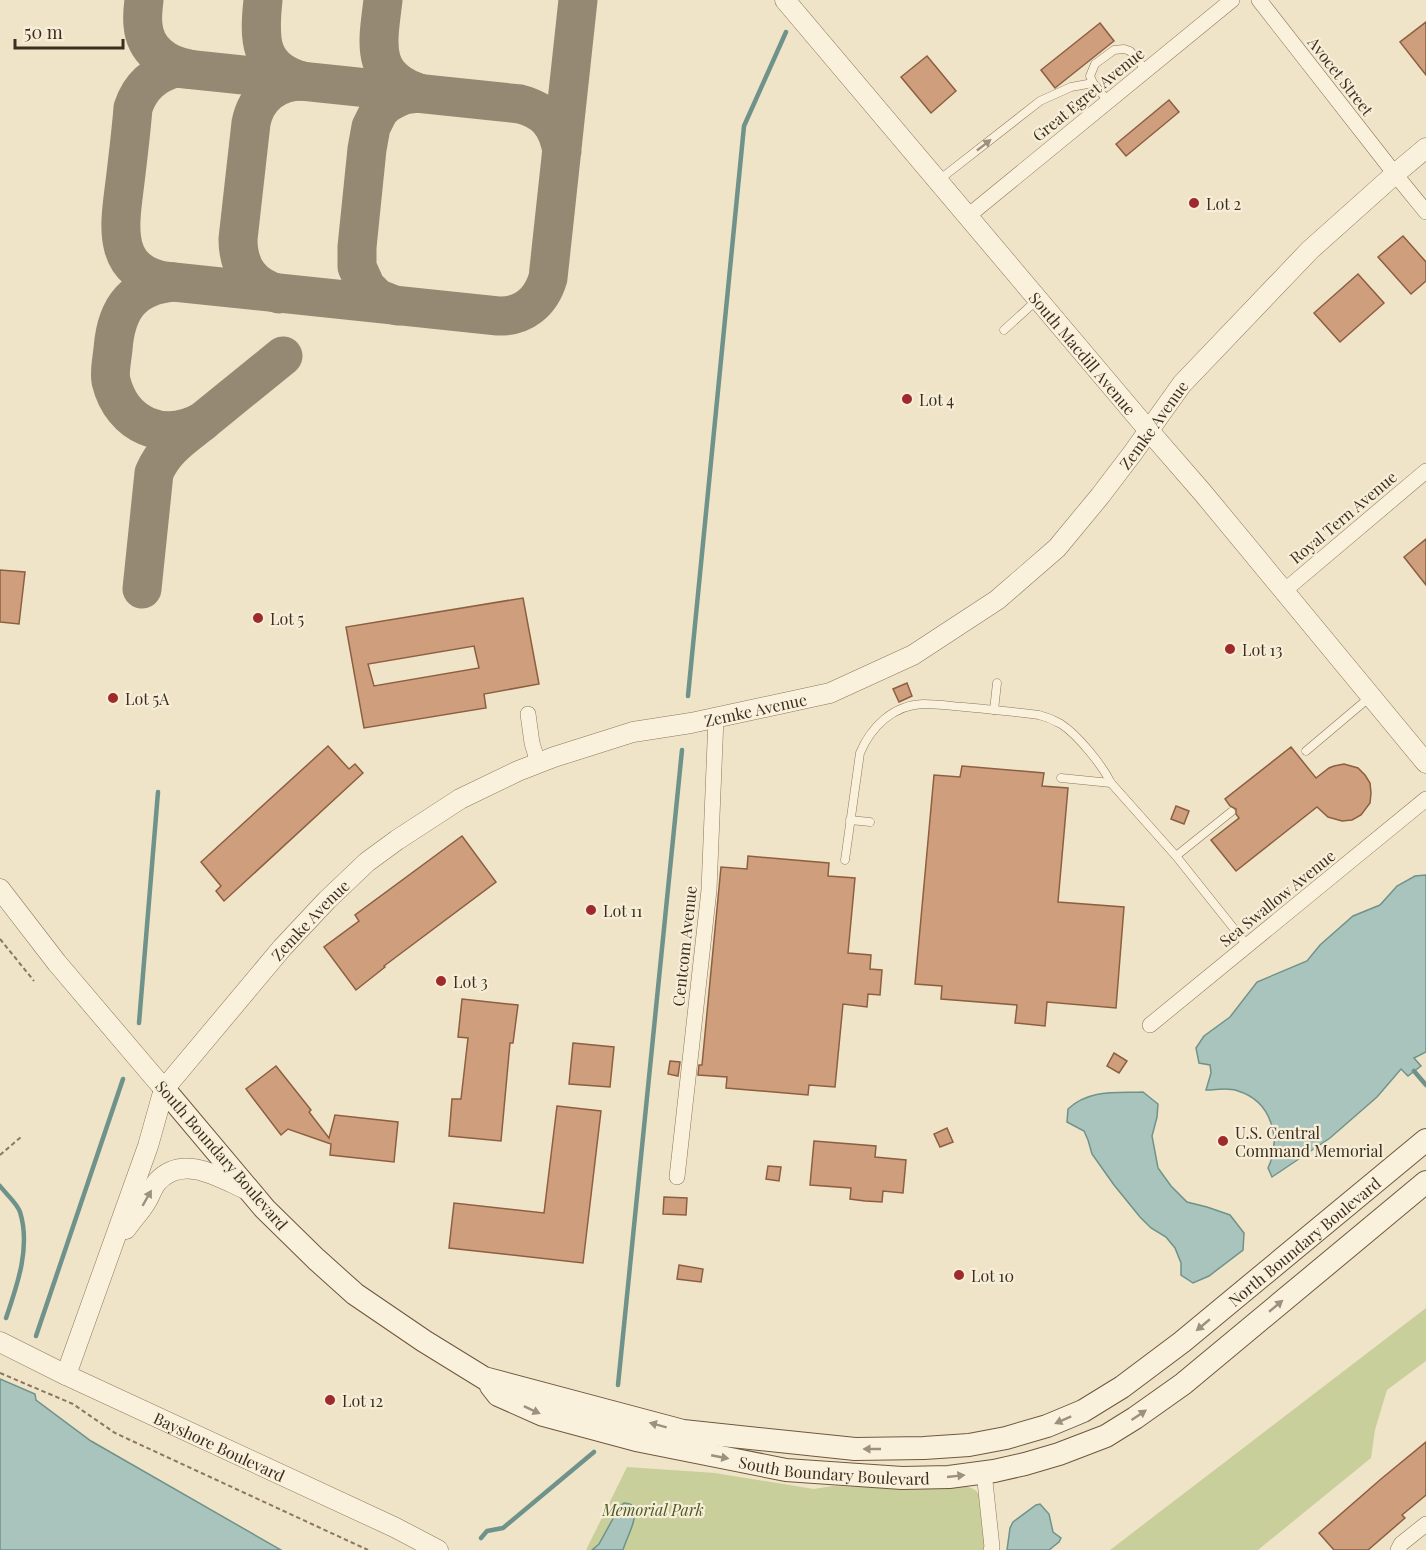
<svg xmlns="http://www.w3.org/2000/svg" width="1426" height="1550" viewBox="0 0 1426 1550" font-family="'Playfair Display',serif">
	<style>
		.green { fill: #c9cf9b }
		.water { fill: #a9c4bc; stroke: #6f938a; stroke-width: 1.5 }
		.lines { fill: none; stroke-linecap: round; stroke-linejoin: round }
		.stream { stroke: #6f938a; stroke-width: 4.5 }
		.taxiway { stroke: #968974; stroke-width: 39 }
		.building { fill: #cf9f7d; stroke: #8d5f41; stroke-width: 1.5; fill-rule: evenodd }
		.service-casing { stroke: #8d765c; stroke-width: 9 }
		.minor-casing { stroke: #8d765c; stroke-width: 16 }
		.tertiary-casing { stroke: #8d765c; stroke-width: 21 }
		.secondary-casing { stroke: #6f573f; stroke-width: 24 }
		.path { stroke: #8d765c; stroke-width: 2; stroke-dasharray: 4.5 3; stroke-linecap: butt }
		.service { stroke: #faf1dc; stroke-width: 8 }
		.minor { stroke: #faf1dc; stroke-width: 15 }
		.tertiary { stroke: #faf1dc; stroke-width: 20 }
		.secondary { stroke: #faf1dc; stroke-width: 22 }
		.oneway { fill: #9c907e }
		.poi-dot { fill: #9e2a2b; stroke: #f7eed8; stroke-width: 2 }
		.labels { text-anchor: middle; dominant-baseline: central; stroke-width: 4.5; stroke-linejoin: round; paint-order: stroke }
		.street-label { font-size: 16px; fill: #3d2e20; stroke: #f7eed8 }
		.poi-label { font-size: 16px; fill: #3d2e20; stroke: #f7eed8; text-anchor: start }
		.park-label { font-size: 16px; font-style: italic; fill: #4d5a26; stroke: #f7eed8 }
	</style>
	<rect width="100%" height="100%" fill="#f0e4c8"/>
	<!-- green -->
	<g class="green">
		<polygon points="1426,1308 1426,1361 1387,1390 1375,1430 1371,1458 1258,1550 1110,1550"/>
		<path d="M627,1467L715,1473L814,1489L832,1486L898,1488L965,1486C972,1488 976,1489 979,1495L985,1546L984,1550H586Z"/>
	</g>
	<!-- water -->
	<g class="water">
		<path d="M1426,875V1052L1414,1058L1421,1066L1408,1076L1401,1069L1377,1097L1330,1138L1272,1177L1268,1168C1282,1138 1271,1101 1238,1091C1227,1087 1217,1090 1206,1090L1211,1073L1210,1065L1199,1063L1196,1048L1204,1036L1230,1017L1257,982L1307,961L1320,945L1353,916L1380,905L1397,886L1415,876Z"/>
		<path d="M1143,1092L1158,1104L1157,1117L1152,1136L1158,1168L1171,1186L1187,1202L1207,1207L1230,1215L1244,1233L1243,1250L1209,1276L1193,1283L1181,1275V1263L1175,1248L1166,1237L1151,1228L1140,1217L1114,1185L1092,1154L1088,1140L1084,1131L1067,1122L1068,1109C1089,1089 1116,1093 1143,1092Z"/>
		<polygon points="0,1379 35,1394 36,1400 91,1441 281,1550 0,1550"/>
		<path d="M624,1503L630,1504L634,1507C637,1522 627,1536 623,1550H592L599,1544L620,1506Z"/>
		<polygon points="1040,1504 1049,1514 1053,1532 1061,1538 1059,1542 1049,1550 1007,1550 1010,1528 1013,1522 1036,1505"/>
	</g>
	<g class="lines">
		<!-- stream -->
		<g class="stream">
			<polyline points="688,696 744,126 786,32"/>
			<polyline points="139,1023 158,792"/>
			<polyline points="1414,1071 1426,1085"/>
			<path d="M0,1186C6,1194 17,1203 20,1212C31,1247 17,1286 6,1318"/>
			<polyline points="36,1336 123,1079"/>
			<polyline points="618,1385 682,750"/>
			<polyline points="481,1538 487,1531 503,1528 594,1452"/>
		</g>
		<!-- taxiway -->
		<g class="taxiway">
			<path d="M144,0C143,8 142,17 143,25C145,50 165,65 189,69"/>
			<path d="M263,0C259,38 258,69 302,81"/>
			<path d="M383,0C378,42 369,77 419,93"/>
			<path d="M562,151C557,124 546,111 520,104L176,68C154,74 140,86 133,108C131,133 128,157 125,182C120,223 110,270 164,281L498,316C523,317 541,302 548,278L578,0"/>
			<path d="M173,282C131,286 116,310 113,349C112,360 109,371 111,381C122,426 164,443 203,421L283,356"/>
			<path d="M279,294C251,286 238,268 238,239L251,123C256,97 276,81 302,81"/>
			<polyline points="397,306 377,298 366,287 357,267 357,247 367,149 371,127 379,111 386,104 395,99 404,95 419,93"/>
			<path d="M142,589L154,473C164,449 182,438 202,422"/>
		</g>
	</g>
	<!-- building -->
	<g class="building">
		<polygon points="1426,22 1426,75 1400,42"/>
		<polygon points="1100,23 1114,41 1055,88 1041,70"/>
		<polygon points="927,56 956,91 931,113 901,77"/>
		<polygon points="1169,100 1179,112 1126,156 1116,144"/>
		<polygon points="1403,236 1426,262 1426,281 1411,294 1378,257"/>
		<polygon points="1358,274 1384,303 1340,342 1314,313"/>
		<polygon points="1426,539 1426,585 1404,557"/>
		<polygon points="0,570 25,572 19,624 0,622"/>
		<path d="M523,598L539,684L484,694L486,708L364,728L346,627ZM474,646L479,668L374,686L368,664Z"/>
		<polygon points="907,683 912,696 899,702 893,689"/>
		<polygon points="328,746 349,769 355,764 363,773 224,901 216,891 221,886 201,862"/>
		<polygon points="1291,747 1316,778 1329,768 1334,766 1344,764 1358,768 1365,775 1370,783 1371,793 1370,803 1361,815 1352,820 1342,821 1328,817 1317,807 1236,871 1211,840 1239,818 1236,814 1236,809 1230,806 1225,799"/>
		<polygon points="962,766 1044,773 1042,786 1068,788 1058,902 1124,907 1116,1008 1047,1002 1045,1026 1015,1023 1017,1005 941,999 942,986 915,984 934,775 960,777"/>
		<polygon points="1176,806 1189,811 1184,824 1171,819"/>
		<polygon points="462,836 496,882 384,966 385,967 356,990 324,947 359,921 355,915"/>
		<polygon points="748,856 829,863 828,876 855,878 848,953 871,955 870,969 882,970 880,995 868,994 867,1007 843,1004 835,1087 809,1085 808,1095 726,1088 727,1077 698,1075 699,1065 702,1065 721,867 747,869"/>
		<polygon points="462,999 518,1005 513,1043 510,1043 501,1141 449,1136 452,1099 461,1099 468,1038 458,1037"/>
		<polygon points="573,1043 614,1047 610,1087 569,1084"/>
		<polygon points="1114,1053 1127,1061 1119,1073 1107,1066"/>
		<polygon points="670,1061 680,1062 678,1076 668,1074"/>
		<polygon points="276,1066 311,1110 309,1112 329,1138 335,1115 398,1122 394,1162 330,1155 331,1144 288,1129 281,1135 246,1089"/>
		<polygon points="557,1106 601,1111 583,1263 449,1248 454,1203 544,1213"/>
		<polygon points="947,1128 953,1142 940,1147 934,1134"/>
		<polygon points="814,1141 876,1146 875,1157 906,1160 903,1193 883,1191 882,1202 865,1201 850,1199 851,1188 810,1185"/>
		<polygon points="768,1166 781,1167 779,1181 766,1179"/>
		<polygon points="664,1197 687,1198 686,1215 663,1214"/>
		<polygon points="679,1265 703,1269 701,1282 677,1279"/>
		<polygon points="1426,1442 1426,1495 1402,1515 1405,1518 1368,1550 1334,1550 1319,1533 1381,1479"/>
	</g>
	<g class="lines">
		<!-- service casing -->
		<g class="service-casing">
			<g id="service">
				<polyline points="1108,101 1093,83 1090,76 1095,64 1114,50 1124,49 1130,51 1146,70"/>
				<polyline points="939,180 1040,101 1071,87 1093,83"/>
				<polyline points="1004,330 1037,300"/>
				<polyline points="994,710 997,683"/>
				<polyline points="1306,751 1370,697"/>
				<polyline points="1061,778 1111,783"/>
				<polyline points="850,820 870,822"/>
				<polyline points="1176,856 1231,812"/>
				<path d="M845,860L860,753C871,727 893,705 923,704C937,704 951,706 964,707C989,709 1014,712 1039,715C1047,717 1054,720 1061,724C1078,735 1102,765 1111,783L1176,856L1247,945"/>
			</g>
		</g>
		<!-- minor casing -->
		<g class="minor-casing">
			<g id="minor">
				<polyline points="1259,0 1395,174 1426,212"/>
				<polyline points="968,216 1232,0"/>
				<polyline points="1284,591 1426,471"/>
				<polyline points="528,714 532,743 538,763"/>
				<polyline points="1150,1025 1426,799"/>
				<polyline points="677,1177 709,890 716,718"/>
				<polyline points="984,1472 992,1547 991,1550"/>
				<polyline points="1398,1550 1401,1544 1426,1524"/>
			</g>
		</g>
		<!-- tertiary casing -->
		<g class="tertiary-casing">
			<g id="tertiary">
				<path id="s1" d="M785,0L1150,432L1203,493L1426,763"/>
				<polyline points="0,889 57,963 164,1089"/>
				<path d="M126,1229C132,1220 140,1212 146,1202C150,1196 152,1188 157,1182C183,1153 220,1178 248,1190"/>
				<path id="s2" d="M0,1342L66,1375L394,1527L438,1550"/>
				<path id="s3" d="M66,1375L148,1146L164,1089L282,948L327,900L367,862L397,840L460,799L518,771L554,757L633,732L691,723L830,693L913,655L997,600L1057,548L1100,496L1132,454L1182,384L1310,250L1395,174L1426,148"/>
			</g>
		</g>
		<!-- secondary casing -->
		<g class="secondary-casing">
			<g id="secondary">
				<path id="s4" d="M164,1089L265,1209L316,1259L355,1294L424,1341L484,1378L683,1431L855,1449L924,1448L969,1445L1006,1438L1047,1426L1083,1411L1122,1387L1182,1342L1426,1140"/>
				<path id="s5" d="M491,1386L498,1395L543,1415L636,1440L786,1470L902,1478L949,1477L994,1471L1025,1464L1059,1454L1106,1436L1135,1418L1183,1384L1426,1182"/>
			</g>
		</g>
		<!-- path -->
		<g class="path">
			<polyline points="0,939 34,981"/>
			<polyline points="0,1155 21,1137"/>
			<polyline points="0,1373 73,1404 115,1433 368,1550"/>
		</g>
		<!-- service -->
		<use href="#service" class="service"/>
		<!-- minor -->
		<use href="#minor" class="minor"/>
		<!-- tertiary -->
		<use href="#tertiary" class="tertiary"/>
		<!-- secondary -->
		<use href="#secondary" class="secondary"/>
	</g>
	<!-- one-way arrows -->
	<defs><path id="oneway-solid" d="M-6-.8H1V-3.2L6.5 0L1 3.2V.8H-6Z" transform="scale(1.5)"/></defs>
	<g class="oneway">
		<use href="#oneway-solid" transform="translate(984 145) rotate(-38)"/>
		<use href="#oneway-solid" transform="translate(147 1198) rotate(-60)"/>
		<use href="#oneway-solid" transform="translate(1276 1306) rotate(-40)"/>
		<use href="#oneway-solid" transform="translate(1203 1325) rotate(140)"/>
		<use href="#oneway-solid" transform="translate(532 1410) rotate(25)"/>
		<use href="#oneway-solid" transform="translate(1139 1415) rotate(-34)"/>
		<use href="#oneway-solid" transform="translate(1063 1420) rotate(156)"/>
		<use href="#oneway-solid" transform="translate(658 1425) rotate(-165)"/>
		<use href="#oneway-solid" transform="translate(872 1449) rotate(180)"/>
		<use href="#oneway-solid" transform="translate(720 1457) rotate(11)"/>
		<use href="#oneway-solid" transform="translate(956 1476) rotate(-6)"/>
	</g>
	<!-- markers -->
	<g class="poi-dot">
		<circle cx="1194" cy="203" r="6"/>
		<circle cx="907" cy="399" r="6"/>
		<circle cx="258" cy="618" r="6"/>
		<circle cx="1230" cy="649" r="6"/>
		<circle cx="113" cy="698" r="6"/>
		<circle cx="591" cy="910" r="6"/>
		<circle cx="441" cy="981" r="6"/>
		<circle cx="1223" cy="1141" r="6"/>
		<circle cx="959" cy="1275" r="6"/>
		<circle cx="330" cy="1400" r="6"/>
	</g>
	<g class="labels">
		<!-- street labels -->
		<g class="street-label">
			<text transform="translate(1341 76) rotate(52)">Avocet Street</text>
			<text transform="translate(1088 94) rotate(-39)">Great Egret Avenue</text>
			<text stroke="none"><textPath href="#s1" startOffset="462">South Macdill Avenue</textPath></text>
			<text stroke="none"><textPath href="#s3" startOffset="1534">Zemke Avenue</textPath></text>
			<text transform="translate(1343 517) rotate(-40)">Royal Tern Avenue</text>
			<text stroke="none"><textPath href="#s3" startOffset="1030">Zemke Avenue</textPath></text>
			<text transform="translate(1277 898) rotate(-39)">Sea Swallow Avenue</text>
			<text stroke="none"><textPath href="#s3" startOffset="526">Zemke Avenue</textPath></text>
			<text transform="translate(684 946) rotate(-84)">Centcom Avenue</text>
			<text transform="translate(222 1155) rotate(49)">South Boundary Boulevard</text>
			<text stroke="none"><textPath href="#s4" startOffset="1326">North Boundary Boulevard</textPath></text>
			<text stroke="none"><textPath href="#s2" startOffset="243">Bayshore Boulevard</textPath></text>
			<text stroke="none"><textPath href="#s5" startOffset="358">South Boundary Boulevard</textPath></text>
		</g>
		<!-- poi labels -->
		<g class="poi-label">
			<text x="1206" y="203">Lot 2</text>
			<text x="919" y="399">Lot 4</text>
			<text x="270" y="618">Lot 5</text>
			<text x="1242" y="649">Lot 13</text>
			<text x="125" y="698">Lot 5A</text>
			<text x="603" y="910">Lot 11</text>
			<text x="453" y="981">Lot 3</text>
			<text x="1235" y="1132">U.S. Central<tspan x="1235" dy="18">Command Memorial</tspan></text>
			<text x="971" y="1275">Lot 10</text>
			<text x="342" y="1400">Lot 12</text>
		</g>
		<!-- park labels -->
		<g class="park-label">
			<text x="653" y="1509">Memorial Park</text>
		</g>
	</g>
	<!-- scale -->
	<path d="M15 39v9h108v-9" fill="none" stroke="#3d2e20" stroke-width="3"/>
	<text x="24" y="39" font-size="18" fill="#3d2e20" stroke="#f7eed8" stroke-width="4.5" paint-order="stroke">50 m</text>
</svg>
